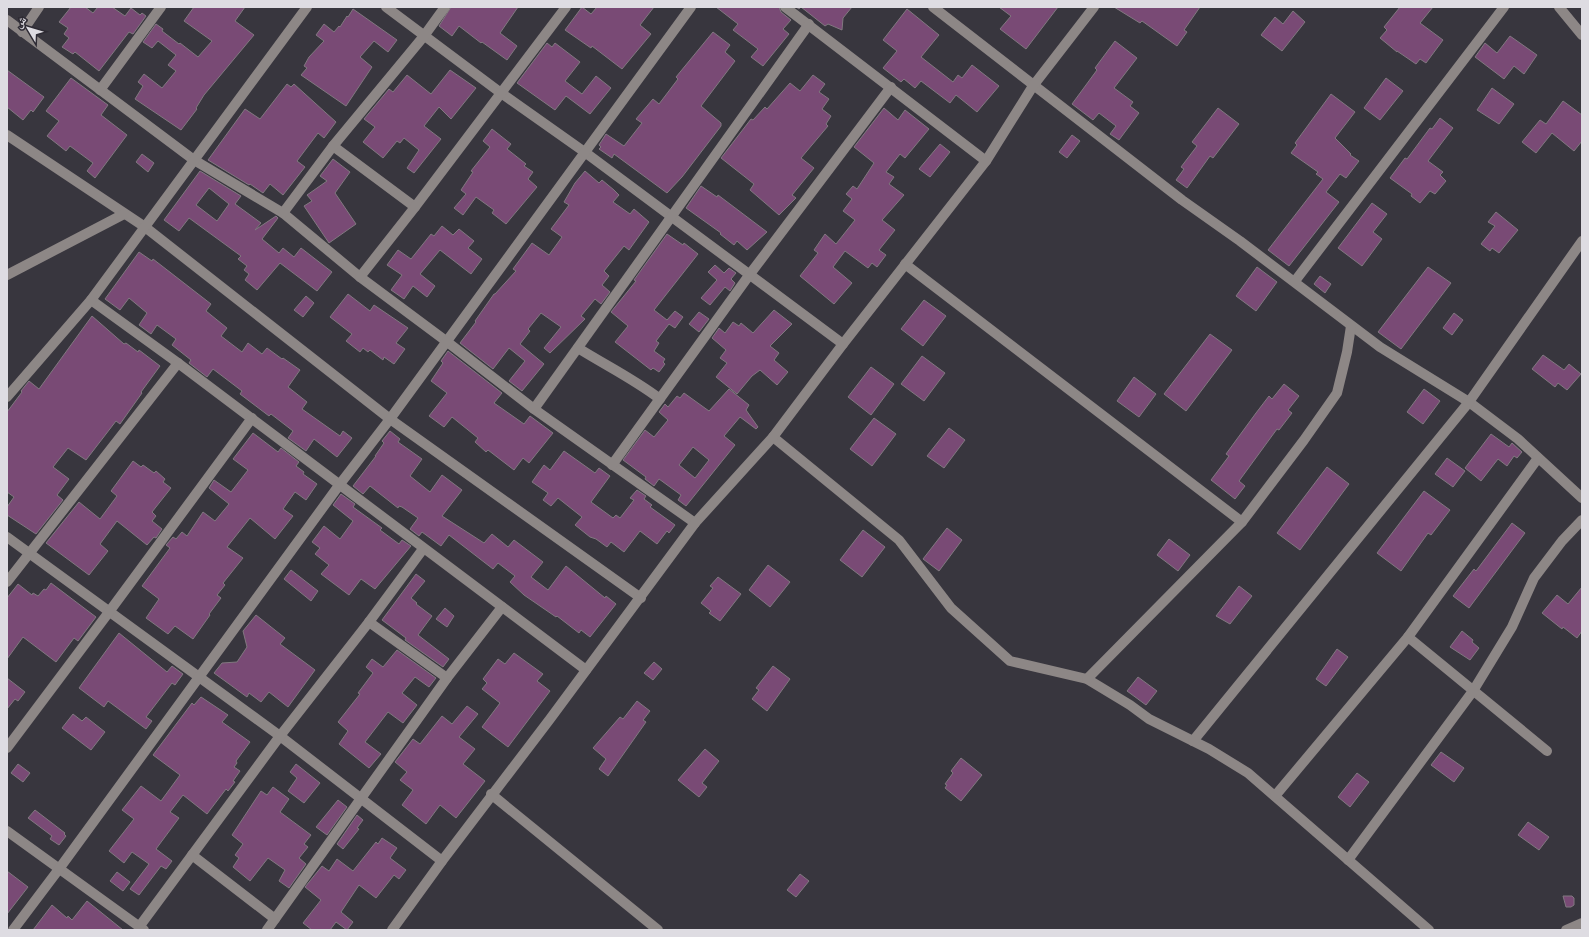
<svg xmlns="http://www.w3.org/2000/svg" width="1589" height="937" viewBox="0 0 1589 937" font-family="'DM Sans','Noto Naskh Arabic',sans-serif">
	<style>
		.building { fill: #794a75; stroke: #817880; fill-rule: evenodd }
		.lines { fill: none; stroke-linecap: round; stroke-linejoin: round }
		.minor { stroke: #8d8786; stroke-width: 10 }
	</style>
	<rect width="100%" height="100%" fill="#38363e"/>
	<!-- building -->
	<g class="building">
		<polygon points="71,7 85,7 93,13 98,7 112,7 125,16 131,8 140,15 142,13 146,16 133,34 129,32 99,71 75,52 73,54 62,47 69,38 64,34 68,28 59,22"/>
		<polygon points="194,7 245,7 235,21 254,35 204,95 196,108 197,109 181,130 135,99 143,86 138,82 144,74 162,88 176,71 168,65 176,55 158,41 152,48 143,42 156,24 163,29 162,31 179,44 180,43 198,57 212,41 184,21"/>
		<polygon points="451,7 518,7 500,33 517,46 507,60 482,42 481,43 459,26 452,36 439,26"/>
		<polygon points="582,7 591,14 597,7 654,7 640,25 651,34 622,69 592,46 591,48 565,30"/>
		<polygon points="716,7 779,7 781,12 791,20 783,29 789,34 763,66 751,57 758,49 733,30 738,24"/>
		<polygon points="796,7 852,7 843,18 842,30 828,24 825,26 801,7 799,9"/>
		<polygon points="999,7 1058,7 1026,49 1000,29 1011,16"/>
		<polygon points="1114,7 1200,7 1184,30 1187,32 1177,46 1142,21 1140,23"/>
		<polygon points="1400,7 1433,7 1420,23 1443,40 1426,63 1420,59 1416,64 1397,51 1397,52 1380,38 1387,30 1384,27"/>
		<polygon points="353,9 397,40 388,52 374,41 360,57 372,67 346,106 301,75 307,68 304,66 309,57 324,41 316,35 324,24 334,32 339,26 340,27 347,16 348,17"/>
		<polygon points="907,9 939,35 921,57 953,82 958,75 962,78 972,65 999,86 977,112 956,95 950,103 921,81 915,88 904,79 901,82 883,68 897,51 883,40"/>
		<polygon points="1293,11 1305,22 1282,51 1261,35 1275,17 1283,24"/>
		<polygon points="713,32 730,45 725,52 735,61 701,106 721,123 721,126 682,177 667,193 614,154 612,158 599,149 601,147 599,145 606,134 624,146 642,123 636,119 653,99 659,104 678,79 676,77"/>
		<polygon points="1510,36 1537,55 1524,74 1514,66 1504,79 1475,57 1485,43 1497,53"/>
		<polygon points="1115,41 1137,58 1114,88 1133,102 1130,106 1139,113 1119,140 1110,134 1116,126 1099,113 1093,120 1072,104 1097,70 1095,68"/>
		<polygon points="547,43 552,47 555,43 580,62 565,81 582,94 596,76 611,88 590,114 566,96 555,110 517,83"/>
		<polygon points="7,70 44,97 33,112 31,110 23,120 7,107"/>
		<polygon points="450,70 476,88 451,119 439,107 424,126 441,139 414,173 407,168 419,150 404,138 400,143 397,141 383,158 363,142 375,127 364,119 389,89 393,92 407,75 431,94"/>
		<polygon points="813,75 825,84 819,92 829,99 822,109 831,116 826,124 828,126 801,158 814,168 792,195 796,198 779,215 750,190 754,184 721,158 751,119 753,120 765,107 767,109 790,83 800,91"/>
		<polygon points="71,78 108,105 101,115 127,135 95,178 87,171 93,163 70,146 66,151 47,136 59,121 46,111"/>
		<polygon points="1386,78 1403,91 1380,120 1364,108"/>
		<polygon points="287,84 291,87 294,84 336,122 324,138 318,133 297,161 305,167 283,195 270,184 263,193 250,184 249,185 208,160 245,109 260,119"/>
		<polygon points="1492,88 1514,104 1499,124 1477,110"/>
		<polygon points="1331,94 1355,112 1335,138 1351,154 1350,155 1359,161 1346,178 1340,174 1326,192 1339,202 1289,266 1268,250 1323,179 1316,174 1318,172 1291,153 1297,145 1295,143"/>
		<polygon points="1563,101 1582,115 1582,141 1574,151 1552,133 1536,153 1522,142 1540,120 1546,124"/>
		<polygon points="884,108 898,120 905,110 929,129 905,158 900,154 886,172 894,177 889,184 904,195 882,220 895,230 879,250 886,255 877,267 872,263 868,268 845,251 833,267 852,283 834,304 800,276 818,253 814,250 825,234 836,244 855,220 843,211 852,199 846,194 853,186 857,189 874,163 854,147"/>
		<polygon points="1218,108 1239,124 1213,158 1210,156 1187,188 1176,180 1184,169 1181,167 1197,146 1192,142"/>
		<polygon points="1440,118 1453,128 1428,161 1443,172 1440,175 1446,181 1435,194 1430,191 1420,203 1411,196 1412,194 1390,178 1405,158 1407,159 1430,128 1432,129"/>
		<polygon points="492,129 511,144 507,149 526,164 524,166 533,172 528,179 537,187 506,224 492,213 494,210 476,197 463,215 454,208 466,194 461,190 473,172 471,171 490,147 483,141"/>
		<polygon points="1072,135 1080,141 1067,158 1059,152"/>
		<polygon points="940,144 950,152 930,177 919,169"/>
		<polygon points="142,154 154,163 148,172 136,162"/>
		<polygon points="333,159 350,172 335,193 356,224 329,243 304,206 312,201 307,195 327,181 320,176"/>
		<path d="M200,171L241,196L235,204L261,223L255,230L276,216L278,218L262,239L279,253L283,248L294,257L301,248L332,272L317,291L280,263L257,290L245,280L249,274L244,270L247,266L238,259L241,256L189,218L179,231L164,220ZM209,188L229,204L217,221L196,205Z"/>
		<polygon points="585,171 599,183 602,180 614,190 619,195 613,202 630,214 634,209 649,222 629,250 624,246 604,271 609,276 602,285 610,292 601,304 595,299 581,316 585,319 550,353 544,348 561,327 541,313 528,329 530,331 520,344 544,364 522,391 509,381 525,361 509,348 493,369 460,343 476,322 475,321 494,294 495,294 516,271 513,269 532,243 549,255 562,237 551,229 569,205 564,202 575,183"/>
		<polygon points="701,186 717,197 718,195 767,232 747,250 737,241 734,245 720,234 721,233 686,208"/>
		<polygon points="1372,203 1387,214 1373,232 1382,239 1362,266 1338,248"/>
		<polygon points="1496,212 1518,230 1499,253 1492,248 1490,251 1481,244 1495,226 1488,222"/>
		<polygon points="442,226 453,235 459,229 474,241 468,248 482,259 471,274 440,250 420,274 435,286 427,297 413,286 404,299 391,290 402,275 387,265 398,250 411,259 431,234 434,236"/>
		<polygon points="667,234 683,245 684,243 698,254 654,310 667,320 675,311 683,317 675,328 669,324 656,341 659,343 654,351 665,359 663,362 665,364 659,372 653,368 651,370 615,342 628,326 611,312 636,281 634,280"/>
		<polygon points="139,252 152,261 153,259 211,304 206,311 227,328 221,336 242,352 248,343 262,354 267,348 282,359 283,358 300,370 288,387 307,402 302,409 340,436 343,431 352,438 337,457 314,439 306,451 288,438 293,431 271,414 269,416 240,394 242,391 213,369 207,377 189,363 191,360 172,345 176,339 157,325 151,334 139,325 147,313 129,298 120,310 105,299"/>
		<polygon points="715,265 724,273 729,268 736,273 731,279 735,283 730,291 725,287 710,305 701,298 717,280 708,272"/>
		<polygon points="1257,267 1277,282 1256,311 1236,296"/>
		<polygon points="1428,267 1451,283 1401,349 1378,332"/>
		<polygon points="1320,276 1331,284 1325,293 1314,284"/>
		<polygon points="348,294 370,311 374,305 408,328 396,343 405,349 394,364 384,357 383,360 370,350 368,352 363,348 360,352 346,341 352,334 330,317"/>
		<polygon points="306,296 314,303 303,317 294,310"/>
		<polygon points="924,300 946,316 923,346 901,329"/>
		<polygon points="774,310 792,324 770,346 779,353 774,360 788,372 777,385 760,370 752,376 737,394 716,377 727,363 720,358 726,350 712,338 719,328 725,333 733,322 739,326 741,323 753,333"/>
		<polygon points="699,312 709,319 699,332 689,324"/>
		<polygon points="1454,313 1463,320 1452,335 1443,328"/>
		<polygon points="92,316 124,344 126,343 138,352 139,350 160,366 141,392 142,393 120,424 116,421 86,460 68,448 53,467 69,479 57,495 63,500 36,534 7,515 7,507 14,497 7,492 7,412 22,392 21,391 29,381 39,389"/>
		<polygon points="1210,334 1232,350 1186,411 1164,394"/>
		<polygon points="448,351 502,393 494,403 524,424 530,416 553,433 529,463 523,458 514,470 488,450 486,452 475,442 478,438 452,417 444,427 429,416 447,393 431,381 443,363 441,361"/>
		<polygon points="1543,355 1564,370 1569,364 1581,374 1567,390 1558,383 1555,387 1532,369"/>
		<polygon points="922,356 945,373 924,401 901,384"/>
		<polygon points="871,367 894,384 871,415 848,397"/>
		<polygon points="1134,377 1156,394 1139,417 1117,401"/>
		<polygon points="1284,384 1299,396 1288,410 1292,413 1279,430 1277,429 1239,481 1245,486 1235,499 1211,480 1229,456 1226,454 1256,413 1269,396 1272,399"/>
		<path d="M729,389L749,405L746,410L758,427L756,429L740,417L724,436L735,445L686,506L678,500L681,495L659,479L654,486L645,479L646,477L623,460L645,430L654,437L668,420L659,412L665,404L668,407L677,396L680,398L684,393L709,411ZM693,447L709,460L695,478L679,465Z"/>
		<polygon points="1424,389 1440,401 1423,424 1407,412"/>
		<polygon points="874,418 896,434 872,466 850,449"/>
		<polygon points="949,428 965,440 944,468 927,456"/>
		<polygon points="390,431 400,439 398,442 422,459 410,476 430,492 442,475 462,490 442,516 484,543 492,534 508,547 514,540 543,562 531,577 548,590 566,566 605,598 606,596 616,604 590,637 581,630 579,633 557,616 556,617 524,595 510,582 515,576 498,563 493,569 449,535 441,546 422,532 419,536 410,529 418,518 402,507 399,506 398,508 370,486 363,494 353,486 376,456 375,456 384,443 382,441"/>
		<polygon points="253,433 278,452 281,448 299,462 296,466 304,472 303,474 317,484 306,500 295,492 283,509 293,516 275,539 250,518 227,547 243,558 223,583 225,585 217,595 221,598 209,614 210,615 193,639 175,626 168,634 146,618 159,599 142,586 170,548 166,545 173,537 176,539 182,532 187,536 203,512 215,521 229,504 209,488 214,480 231,492 248,470 233,459"/>
		<polygon points="1491,434 1509,447 1512,443 1522,452 1517,458 1514,456 1507,466 1498,459 1481,481 1465,468"/>
		<polygon points="564,451 595,473 599,468 610,476 591,502 613,518 616,515 620,518 634,500 630,498 637,490 646,496 644,499 652,505 650,507 675,525 669,533 667,531 657,544 640,531 624,552 611,542 607,547 596,539 590,537 575,525 582,517 558,498 551,506 543,500 548,493 532,482 544,465 550,470"/>
		<polygon points="1447,458 1465,471 1453,487 1435,474"/>
		<polygon points="133,461 141,467 143,465 154,473 156,471 165,479 163,482 171,488 152,512 156,516 152,521 162,529 156,538 154,537 147,545 117,521 100,544 108,551 89,575 46,543 79,502 100,519 117,496 111,491"/>
		<polygon points="1327,467 1349,484 1300,550 1277,533"/>
		<polygon points="1424,491 1450,510 1431,535 1428,533 1401,571 1377,553"/>
		<polygon points="341,494 355,504 353,507 382,528 380,530 399,544 402,540 411,546 375,589 361,579 349,595 321,574 329,565 315,554 320,548 312,542 324,526 340,539 353,521 333,505"/>
		<polygon points="1512,523 1525,533 1469,608 1453,596 1474,569 1476,571"/>
		<polygon points="947,528 962,540 939,571 923,559"/>
		<polygon points="863,530 885,547 862,577 840,560"/>
		<polygon points="1169,539 1190,555 1178,571 1157,555"/>
		<polygon points="768,565 790,582 770,607 749,590"/>
		<polygon points="291,570 318,591 311,601 284,579"/>
		<polygon points="416,574 425,581 411,598 417,603 416,604 432,616 418,635 449,659 443,667 405,640 406,638 382,620"/>
		<polygon points="718,577 741,594 720,621 709,613 711,611 701,603 713,588 710,586"/>
		<polygon points="51,583 96,617 78,641 74,638 56,662 23,637 7,659 7,598 18,584 32,595 33,593 38,596 44,589 46,590"/>
		<polygon points="1239,586 1252,596 1230,624 1216,616"/>
		<polygon points="1582,587 1582,631 1577,638 1563,627 1562,629 1542,613 1557,595 1568,604"/>
		<polygon points="445,608 454,616 447,627 436,619"/>
		<polygon points="256,615 285,638 280,644 315,670 288,707 269,692 261,702 249,693 247,697 214,673 222,663 237,662 247,647 243,631"/>
		<polygon points="1462,631 1473,640 1472,642 1479,648 1470,660 1450,647"/>
		<polygon points="119,633 167,672 172,666 183,674 175,685 172,683 146,717 152,721 146,729 108,701 104,707 79,688"/>
		<polygon points="1337,649 1348,657 1326,686 1316,679"/>
		<polygon points="397,650 436,678 429,687 415,677 402,693 417,705 403,723 388,712 365,742 381,754 369,768 339,744 348,731 338,722 360,694 358,693 373,673 366,667 372,659 383,667"/>
		<polygon points="514,653 543,674 537,681 550,691 508,747 482,727 500,703 482,689 487,683 483,679 498,659 505,664"/>
		<polygon points="654,662 662,669 653,680 644,673"/>
		<polygon points="773,666 790,679 767,711 752,699 759,690 756,688"/>
		<polygon points="1138,677 1157,691 1146,705 1127,691"/>
		<polygon points="7,678 25,692 18,701 15,699 7,709"/>
		<polygon points="201,697 228,715 222,722 250,742 236,761 237,763 234,767 240,771 233,781 235,782 228,791 226,789 207,814 183,795 170,812 179,818 156,849 172,861 166,869 161,866 139,895 130,889 149,864 132,852 124,863 109,851 134,819 122,810 141,786 161,801 180,775 153,755 192,703 194,705"/>
		<polygon points="637,701 650,711 643,720 646,722 608,776 599,769 606,759 593,748 620,717 623,719"/>
		<polygon points="467,706 478,714 459,737 475,749 463,764 485,781 456,818 440,805 426,824 402,805 413,790 400,780 407,772 395,762 413,739 420,744 442,716 452,724"/>
		<polygon points="73,714 82,721 86,717 105,732 91,750 62,728"/>
		<polygon points="705,749 719,761 702,783 707,787 699,797 678,780"/>
		<polygon points="1441,752 1464,768 1454,782 1431,765"/>
		<polygon points="961,758 982,775 961,801 945,788 947,785 945,784 953,773 951,771"/>
		<polygon points="18,764 30,773 23,782 11,773"/>
		<polygon points="296,764 320,783 304,803 288,791 297,778 290,772"/>
		<polygon points="1357,773 1369,782 1350,807 1338,797"/>
		<polygon points="273,787 289,799 280,812 311,835 304,844 308,847 299,858 306,864 289,888 279,881 285,870 268,858 250,881 233,867 239,858 235,855 243,844 232,835 261,791 267,795"/>
		<polygon points="338,800 347,807 327,835 316,827"/>
		<polygon points="35,810 65,833 64,834 66,836 59,845 50,839 52,836 28,818"/>
		<polygon points="357,815 363,820 357,828 359,829 343,849 337,844"/>
		<polygon points="1528,822 1549,837 1539,850 1518,835"/>
		<polygon points="382,838 397,848 390,858 406,870 399,879 394,875 376,898 359,885 341,912 353,922 347,930 336,922 330,930 312,930 303,923 321,900 305,887 322,866 329,871 337,859 353,871 376,842 378,844"/>
		<polygon points="7,871 28,887 7,914"/>
		<polygon points="117,872 130,882 123,891 110,881"/>
		<polygon points="800,874 809,881 796,897 787,890"/>
		<polygon points="1563,896 1572,896 1574,898 1574,905 1571,907 1566,907"/>
		<polygon points="87,901 123,930 33,930 52,905 67,918 68,916 72,920"/>
	</g>
	<g class="lines">
		<!-- minor -->
		<g class="minor">
			<polyline points="386,7 501,93 586,153 672,217 843,344"/>
			<polyline points="785,7 986,161"/>
			<polyline points="933,7 1182,200 1240,241 1380,347 1469,402 1518,439 1582,498"/>
			<polyline points="1559,7 1582,35"/>
			<polyline points="7,20 194,160 283,213 360,277 446,341 534,409 695,523"/>
			<polyline points="22,32 39,7"/>
			<polyline points="100,90 161,7"/>
			<polyline points="7,135 145,227 390,419 641,598"/>
			<polyline points="333,146 415,207"/>
			<polyline points="283,213 333,146 424,36 445,7"/>
			<polyline points="905,264 1242,522"/>
			<polyline points="7,275 124,214"/>
			<polyline points="360,277 415,207 566,7"/>
			<polyline points="1295,281 1504,7"/>
			<polyline points="91,300 178,363 586,670"/>
			<path d="M578,348C605,365 634,379 660,399"/>
			<polyline points="7,397 91,300 307,7"/>
			<polyline points="534,409 809,24"/>
			<polyline points="773,437 899,540 951,608 1010,661 1087,679 1130,705 1149,719 1209,749 1248,773 1429,930"/>
			<polyline points="612,465 750,274 891,87"/>
			<polyline points="7,537 280,736 442,861"/>
			<polyline points="7,582 178,363"/>
			<polyline points="369,622 447,678"/>
			<polyline points="1408,637 1547,751"/>
			<polyline points="1087,679 1242,522 1304,440 1337,393 1347,352 1351,326"/>
			<polyline points="1193,741 1469,402 1582,241"/>
			<polyline points="7,748 109,612 252,418"/>
			<polyline points="491,794 658,930"/>
			<polyline points="1275,796 1408,637 1538,458"/>
			<polyline points="7,831 144,930"/>
			<polyline points="192,855 275,919"/>
			<polyline points="1348,860 1473,691 1512,627 1534,578 1562,541 1582,520"/>
			<polyline points="139,927 280,736 369,622 423,549"/>
			<polyline points="13,930 59,869 340,484 390,419 691,7"/>
			<polyline points="267,930 447,678 502,607"/>
			<polyline points="392,930 442,861 550,719 695,523 773,437 843,344 986,161 1033,86 1094,7"/>
			<polyline points="1566,930 1582,923"/>
		</g>
	</g>
	<!-- border -->
	<rect width="1589" height="937" fill="none" stroke="#dedce2" stroke-width="16"/>
	<!-- north arrow -->
	<g transform="translate(28 28) rotate(308)" stroke="#2e2b34" stroke-width="3" paint-order="stroke">
	<path d="M0-3L7 15L0 10L-7 15Z" fill="#dedce2"/>
	<text y="-6" font-size="11" font-weight="bold" text-anchor="middle" fill="#dedce2">ش</text>
	</g>
</svg>
